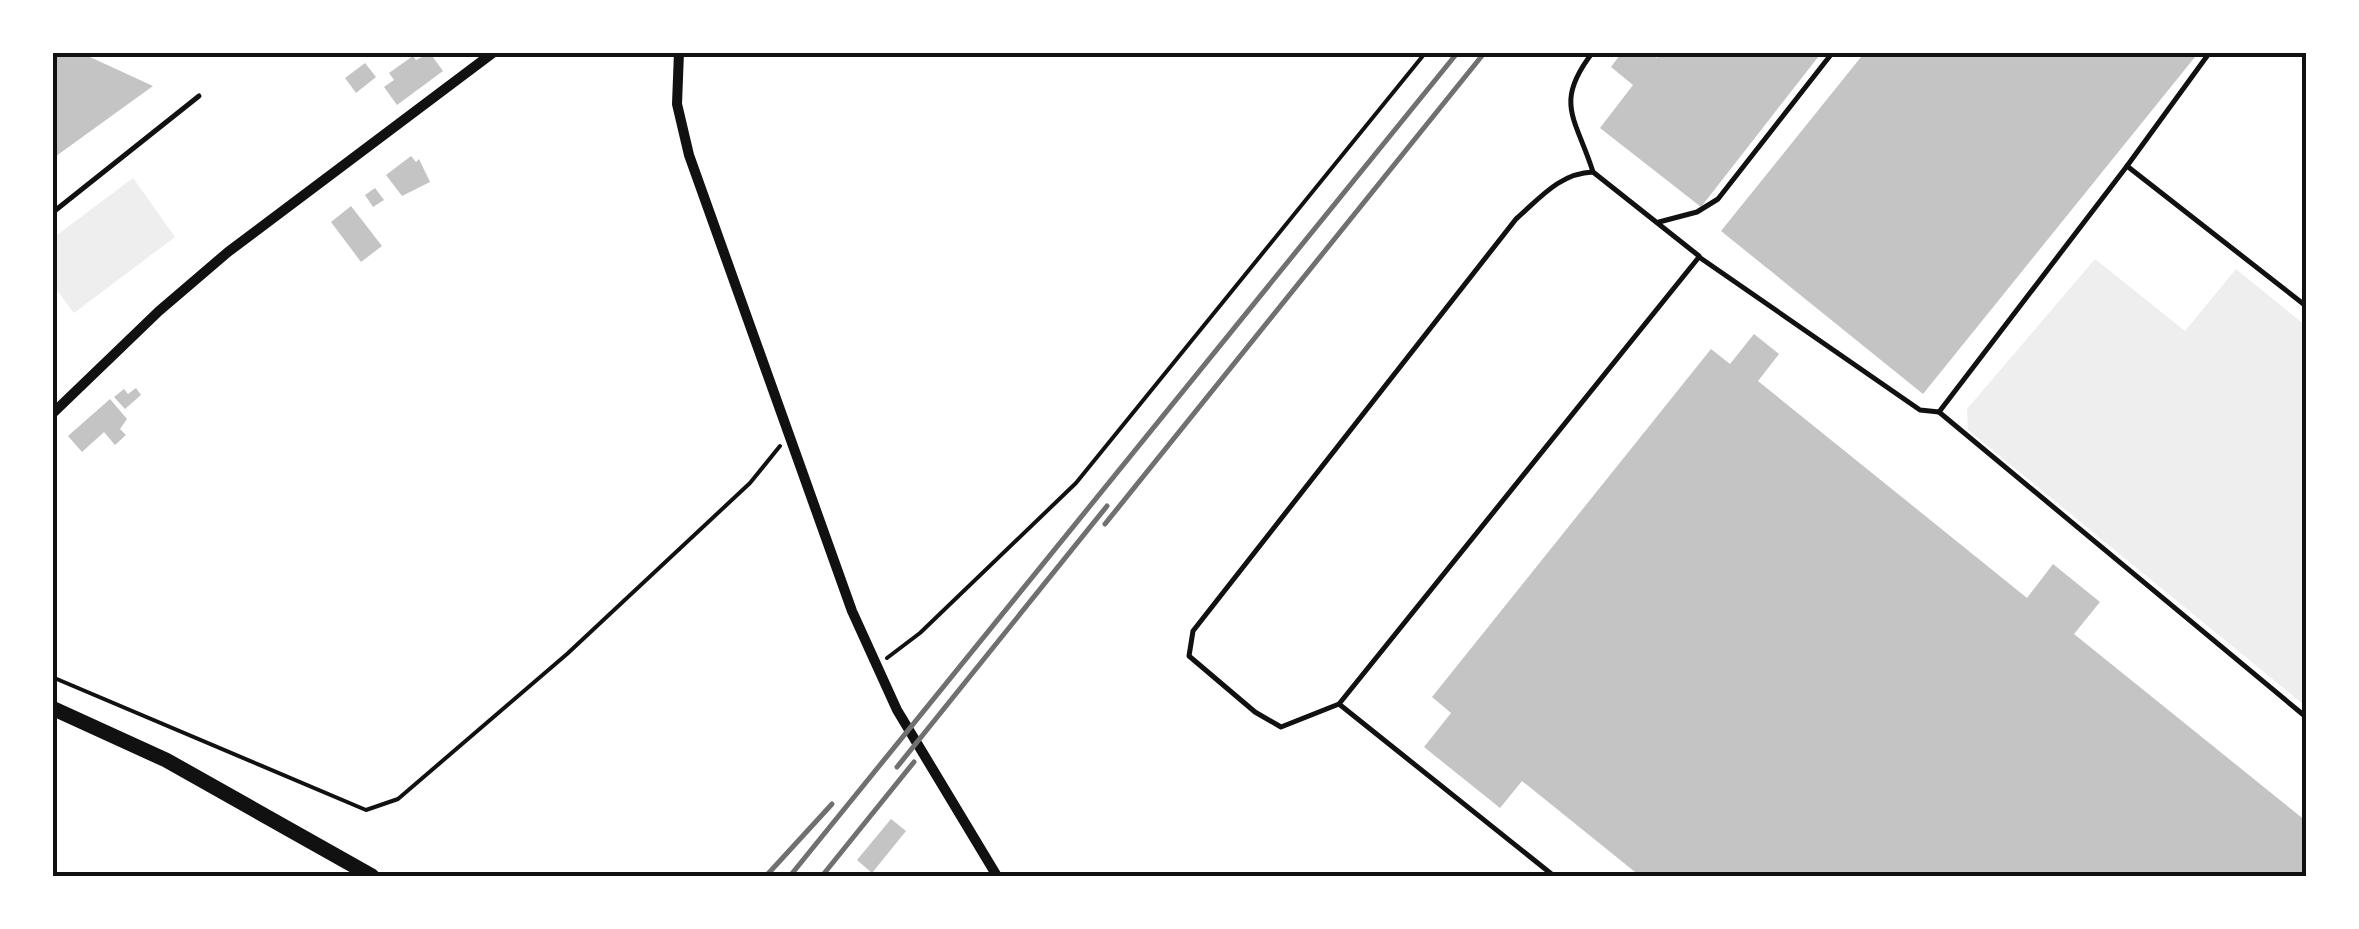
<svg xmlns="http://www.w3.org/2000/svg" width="2359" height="929" viewBox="0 0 2359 929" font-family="'Golos Text',sans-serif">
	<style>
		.green { fill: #eee }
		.building { fill: #c4c4c4 }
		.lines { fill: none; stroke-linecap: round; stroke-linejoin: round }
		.path { stroke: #111; stroke-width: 4 }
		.service { stroke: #111; stroke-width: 5 }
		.minor { stroke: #111; stroke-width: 10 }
		.trunk { stroke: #111; stroke-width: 15 }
		.rail { stroke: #707070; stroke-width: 5 }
		.neatline { fill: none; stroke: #111; stroke-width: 4 }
	</style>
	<rect width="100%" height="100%" fill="#fff"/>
	<!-- green -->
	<g class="green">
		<polygon points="133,178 175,237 74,313 53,285 53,238"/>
		<polygon points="2095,259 2185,331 2236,269 2306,326 2303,704 1968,430 1967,409"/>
	</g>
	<!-- building -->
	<g class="building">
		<polygon points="52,52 79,52 153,86 52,159"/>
		<polygon points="1622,52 1651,52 1657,58 1661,52 1822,52 1701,207 1600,128 1633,85 1611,67"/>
		<polygon points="1865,52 2199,52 1923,394 1721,231"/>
		<polygon points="430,53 443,71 397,105 384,87 394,80 389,73 413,56 416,60"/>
		<polygon points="365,63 376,77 356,93 345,78"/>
		<polygon points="411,156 416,162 419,159 430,182 402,196 386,175"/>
		<polygon points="375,188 384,200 373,207 365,195"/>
		<polygon points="351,206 382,246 361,262 331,222"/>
		<polygon points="1754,334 1779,354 1758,381 2027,598 2053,564 2100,602 2074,634 2306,821 2306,876 1640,876 1522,781 1500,808 1424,747 1451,713 1432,697 1711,349 1730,364"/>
		<polygon points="136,388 141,395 125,409 114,397 124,389 128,394"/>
		<polygon points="110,399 127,419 120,429 126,435 115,445 104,432 82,452 68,436"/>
		<polygon points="891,819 906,831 872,873 857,860"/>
	</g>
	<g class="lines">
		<!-- path -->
		<g class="path">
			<polyline points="887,658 920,633 1076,483 1426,52"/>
			<polyline points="52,677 366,810 398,799 567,654 750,483 780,446"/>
		</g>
		<!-- service -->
		<g class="service">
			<polyline points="2127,166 2210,52"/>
			<path d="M1593,172C1576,118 1553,103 1593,52"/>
			<polyline points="52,213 199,96"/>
			<polyline points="1659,222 1697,212 1718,199 1833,52"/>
			<polyline points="2306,306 2127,166 1939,412 2306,717"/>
			<path d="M1339,704L1281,727L1255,712L1189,656L1193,631L1516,219C1540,198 1560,173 1593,172L1699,256"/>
			<polyline points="1554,876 1339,704 1699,257 1920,410 1939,412"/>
		</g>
		<!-- minor -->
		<g class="minor">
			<polyline points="679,52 677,104 689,155 852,611 897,710 997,876"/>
			<polyline points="52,414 159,311 228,252 494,52"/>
		</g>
		<!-- trunk -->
		<polyline class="trunk" points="52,708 166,760 372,876"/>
		<!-- rail -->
		<g class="rail">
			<polyline points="1105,524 1485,52"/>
			<polyline points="897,767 1107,506"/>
			<polyline points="766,876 832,804"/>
			<polyline points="790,876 1458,52"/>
			<polyline points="822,876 914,762"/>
		</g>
	</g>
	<!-- border -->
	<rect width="2359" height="929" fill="none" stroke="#ffffff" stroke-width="110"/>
	<rect x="55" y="55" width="2249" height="819" class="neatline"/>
</svg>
